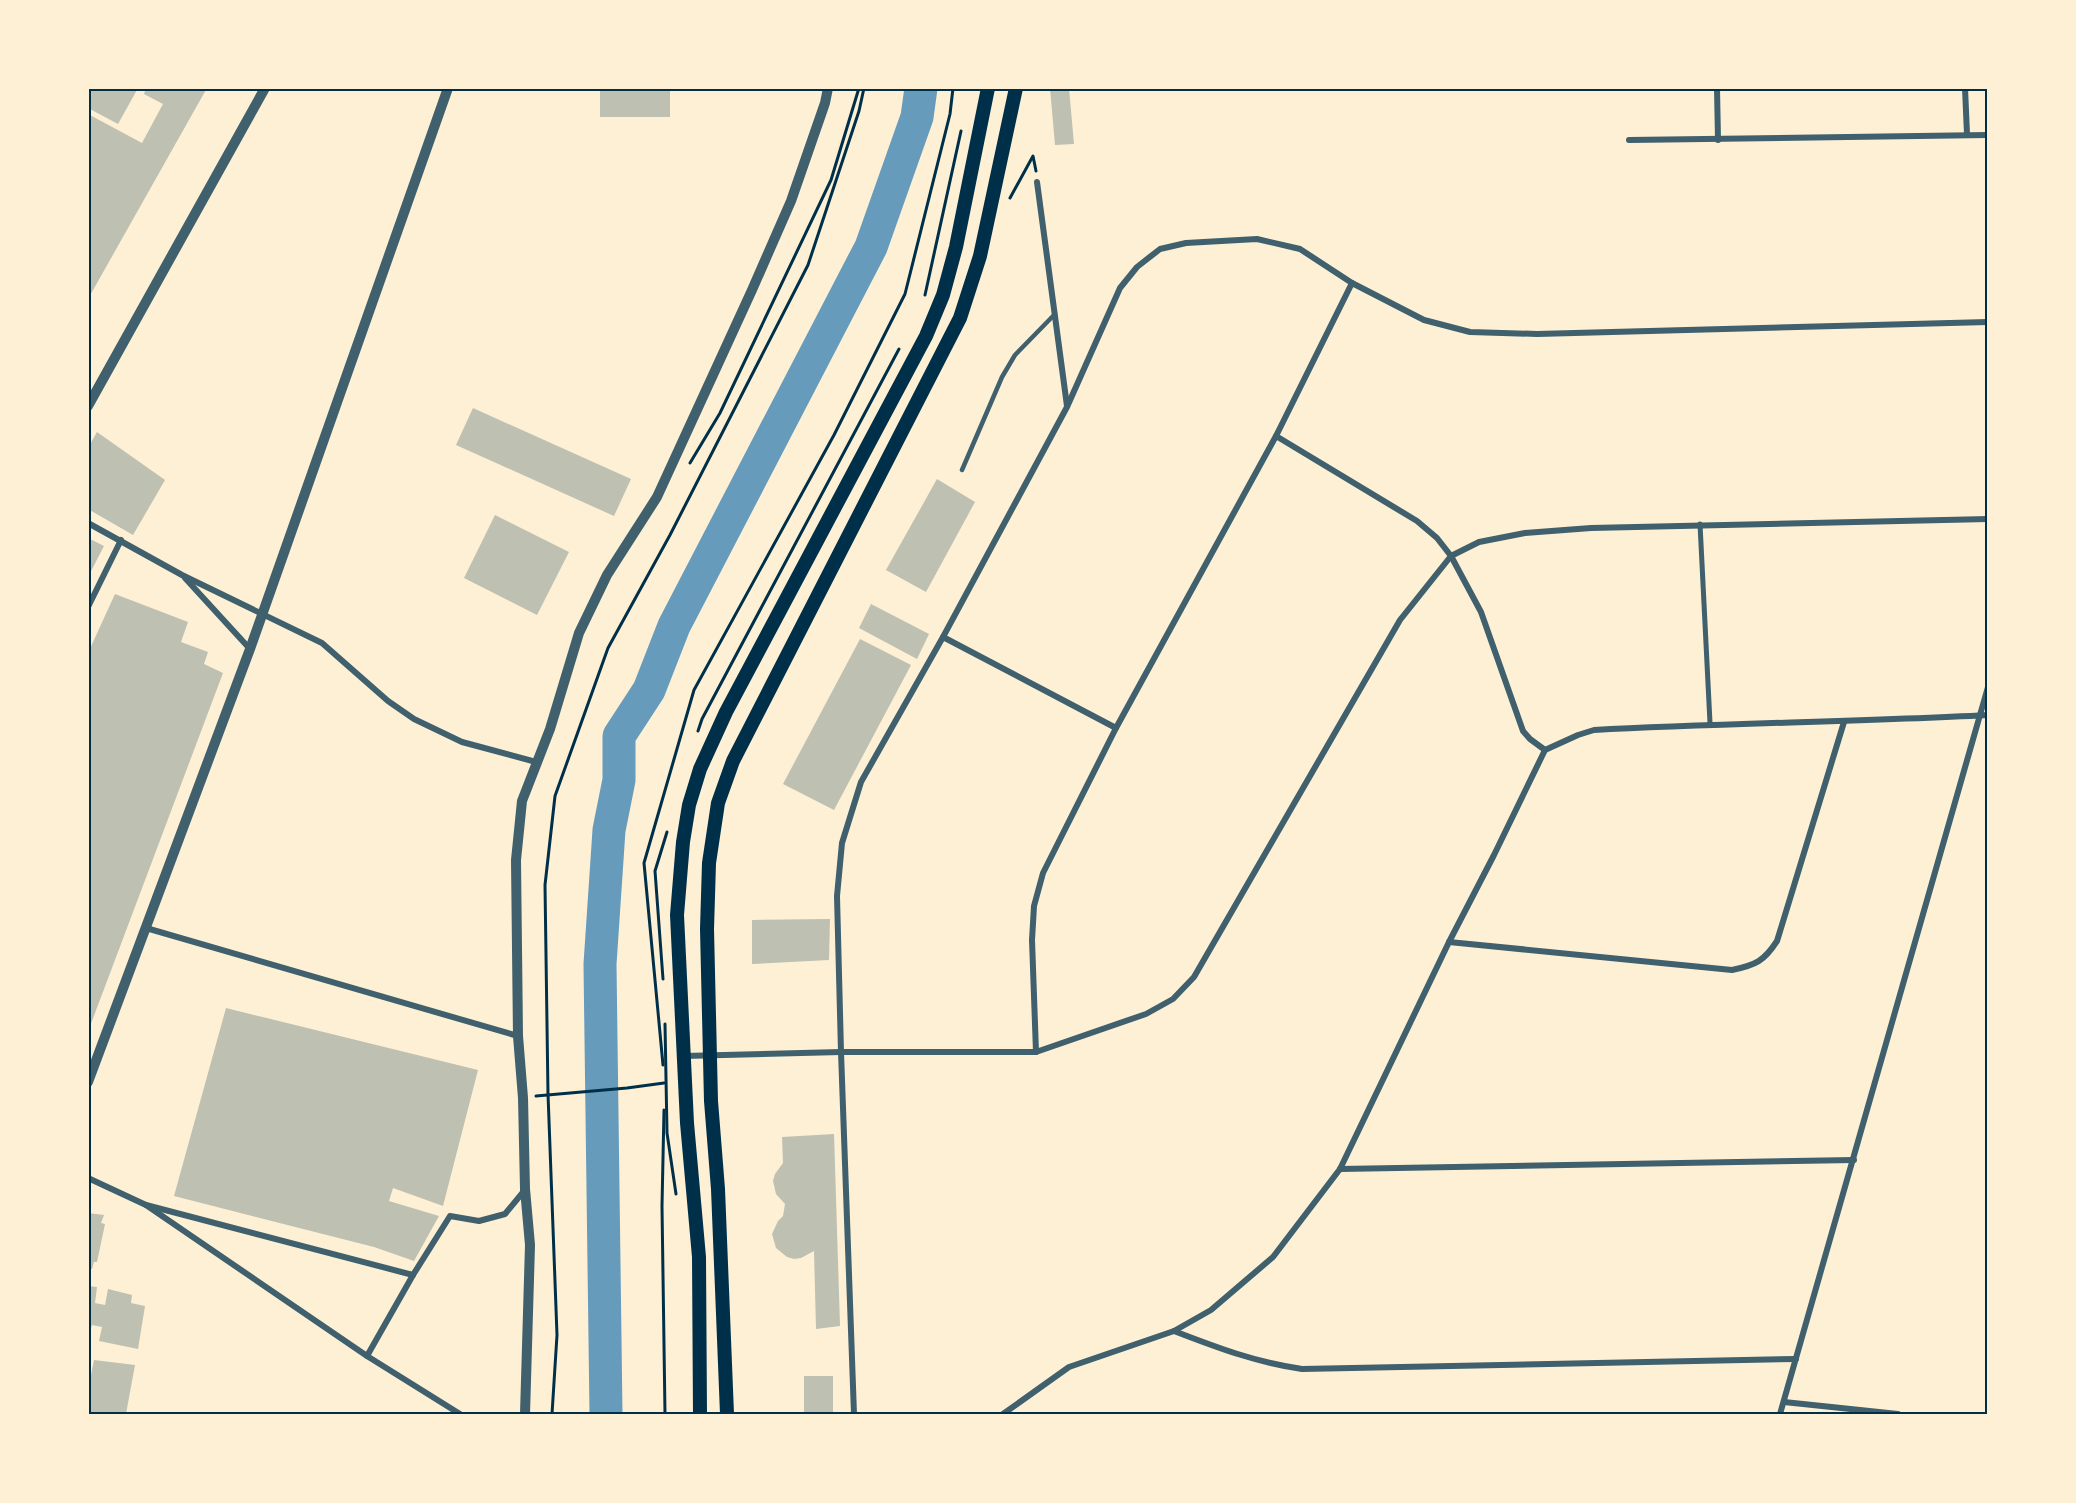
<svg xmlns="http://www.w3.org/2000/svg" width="2076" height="1503" viewBox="0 0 2076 1503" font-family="Jost,sans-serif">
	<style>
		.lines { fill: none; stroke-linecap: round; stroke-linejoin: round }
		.river { stroke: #669bbc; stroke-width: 33 }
		.building { fill: #bec0b2 }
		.path { stroke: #003049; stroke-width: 3 }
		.service { stroke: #3f606c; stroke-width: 4.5 }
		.pedestrian { stroke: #3f606c; stroke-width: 5 }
		.minor { stroke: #3f606c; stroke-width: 6 }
		.tertiary { stroke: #3f606c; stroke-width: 10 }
		.primary { stroke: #003049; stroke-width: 14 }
		.neatline { fill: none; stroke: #003049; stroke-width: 2 }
	</style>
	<rect width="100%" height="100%" fill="#fdf0d5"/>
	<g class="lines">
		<!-- river -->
		<polyline class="river" points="606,1414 600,964 609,830 619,780 619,736 649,690 674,626 871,247 917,117 921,88"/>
	</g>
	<!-- building -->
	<g class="building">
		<polygon points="88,88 138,88 118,124 88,108"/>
		<polygon points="146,88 207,88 88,299 88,114 142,143 163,104 144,94"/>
		<rect x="600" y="88" width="70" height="29"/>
		<polygon points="1050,88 1069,88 1074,144 1055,145"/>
		<polygon points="473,408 631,479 614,516 456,445"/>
		<polygon points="97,432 165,480 133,535 88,509 88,448"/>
		<polygon points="937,479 975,502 926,592 886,570"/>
		<polygon points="495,515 569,552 537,615 464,578"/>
		<polygon points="88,538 104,546 88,577"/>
		<polygon points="115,594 188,622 181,642 208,652 204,664 223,673 89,1029 88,653"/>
		<polygon points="871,604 929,634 917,659 859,628"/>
		<polygon points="860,639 911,665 834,810 783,784"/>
		<polygon points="830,919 829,960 752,964 752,920"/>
		<polygon points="226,1008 478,1070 443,1206 393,1188 389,1201 439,1216 414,1261 374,1247 174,1196"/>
		<polygon points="834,1134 840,1326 816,1329 814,1251 801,1258 794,1259 787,1257 776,1248 772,1234 778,1221 783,1216 785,1204 776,1194 773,1181 775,1174 783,1163 782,1137"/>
		<polygon points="88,1213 104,1215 101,1223 105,1224 97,1262 94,1262 92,1269 88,1269"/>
		<polygon points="88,1286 97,1287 95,1303 105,1305 108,1289 132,1295 131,1303 145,1306 138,1349 99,1341 102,1327 92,1325 88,1338"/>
		<polygon points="94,1360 135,1365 126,1414 88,1414 88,1375 91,1375"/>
		<rect x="804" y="1376" width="29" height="38"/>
	</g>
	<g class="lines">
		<!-- path -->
		<g class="path">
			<polyline points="1010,198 1033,156 1036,171"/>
			<polyline points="925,295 961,131"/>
			<polyline points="690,463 720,413 831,180 859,88"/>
			<polyline points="698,731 702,719 899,349"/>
			<polyline points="663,979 655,871 667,832"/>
			<polyline points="665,1024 667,1133 676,1194"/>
			<polyline points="663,1065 644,863 694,690 834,435 905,294 950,114 953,88"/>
			<polyline points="536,1096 627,1088 664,1083"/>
			<polyline points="664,1110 662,1206 665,1414"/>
			<polyline points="552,1414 557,1335 548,1094 545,885 555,796 608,648 670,535 808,265 859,111 864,88"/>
		</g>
		<!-- service -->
		<polyline class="service" points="962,470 1002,377 1015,355 1055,314"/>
		<!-- pedestrian -->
		<polyline class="pedestrian" points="1700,524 1710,723"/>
		<!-- minor -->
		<g class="minor">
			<polyline points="1717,88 1718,140"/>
			<polyline points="1965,88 1967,134"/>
			<polyline points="1629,140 1988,135"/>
			<polyline points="1037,182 1067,406"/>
			<polyline points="1276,436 1417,521 1437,538 1451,556 1481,612 1523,731 1530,739 1545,750"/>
			<polyline points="88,523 182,575 322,643 388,701 414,719 462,742 536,762"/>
			<polyline points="185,578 250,649"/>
			<polyline points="88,607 121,540"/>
			<polyline points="943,637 1116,728"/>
			<path d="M1545,750L1578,735L1594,730C1725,723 1856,722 1988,715"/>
			<polyline points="146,928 518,1036"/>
			<path d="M1449,942L1732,970C1756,965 1764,961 1777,941L1844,722"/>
			<polyline points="1036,1052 1032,940 1034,906 1043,873 1116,728 1276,436 1352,283"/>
			<polyline points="684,1056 841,1052 1036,1052 1146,1014 1173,999 1194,977 1400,620 1451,556 1479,542 1525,533 1591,528 1988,519"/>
			<polyline points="1340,1169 1854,1160"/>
			<polyline points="88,1178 146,1205 413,1275"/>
			<polyline points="146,1205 367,1356 460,1414"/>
			<path d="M1174,1331C1218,1348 1255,1362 1302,1369L1796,1359"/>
			<polyline points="367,1356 413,1275 450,1216 479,1221 505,1214 524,1191"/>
			<polyline points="1784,1402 1898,1414"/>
			<polyline points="854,1414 841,1052 837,896 842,843 861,782 943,637 1067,407 1120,288 1137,267 1160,249 1186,243 1257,239 1300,249 1352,283 1424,320 1470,332 1537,334 1988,322"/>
			<polyline points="1003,1414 1069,1367 1174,1331 1211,1310 1273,1257 1340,1169 1449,942 1494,855 1545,750"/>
			<polyline points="1780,1414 1988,687"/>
		</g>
		<!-- tertiary -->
		<g class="tertiary">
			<polyline points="88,406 265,88"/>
			<polyline points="88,1082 250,649 448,88"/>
			<polyline points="525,1414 530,1245 525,1189 523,1098 518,1036 516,860 522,801 550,729 579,633 607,575 657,497 752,290 791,201 825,103 828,88"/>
		</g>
		<!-- primary -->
		<g class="primary">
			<polyline points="700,1414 699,1257 687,1123 677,915 683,842 689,805 700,769 726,712 926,336 943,295 956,247 988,88"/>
			<polyline points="727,1414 718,1189 711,1101 707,929 709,863 718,803 733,761 960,318 980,256 1016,88"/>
		</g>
	</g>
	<!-- border -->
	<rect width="2076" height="1503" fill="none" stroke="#fdf0d5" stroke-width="180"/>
	<rect x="90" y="90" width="1896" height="1323" class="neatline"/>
</svg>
